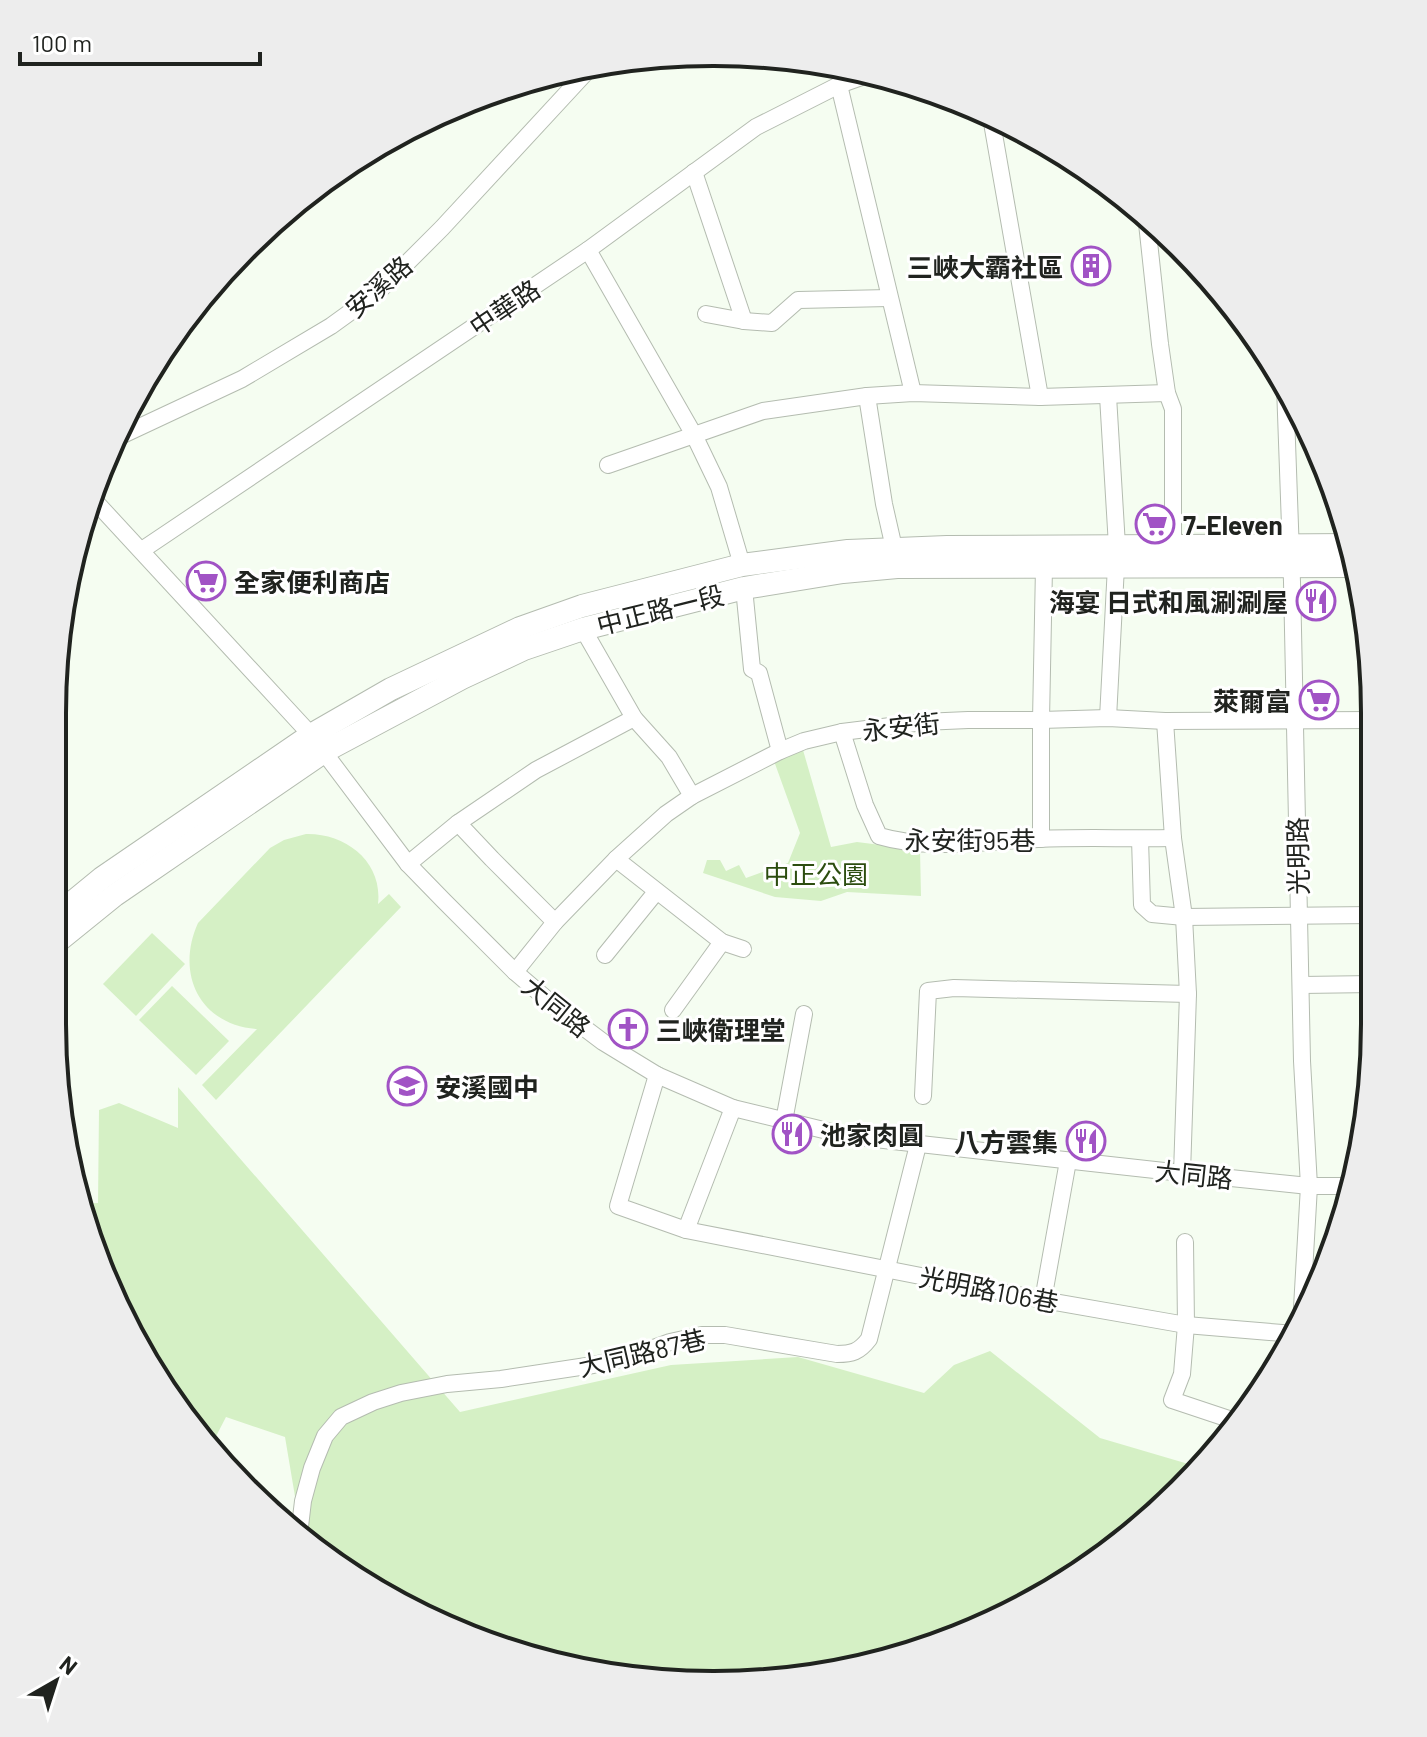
<svg xmlns="http://www.w3.org/2000/svg" width="1427" height="1737" viewBox="0 0 1427 1737" font-family="Barlow,'Noto Sans TC',sans-serif">
	<style>
		.green { fill: #d5f0c5 }
		.lines { fill: none; stroke-linecap: round; stroke-linejoin: round }
		.minor-casing { stroke: #b4bcb0; stroke-width: 18 }
		.major-casing { stroke: #b4bcb0; stroke-width: 24 }
		.minor { stroke: #fff; stroke-width: 16 }
		.major { stroke: #fff; stroke-width: 22 }
		.labels { text-anchor: middle; dominant-baseline: central; stroke-width: 6; stroke-linejoin: round; paint-order: stroke }
		.poi-label { font-size: 26px; font-weight: bold; fill: #20231f; stroke: #fff; text-anchor: start }
		.street-label { font-size: 26px; fill: #20231f; stroke: #fff }
		.park-label { font-size: 26px; fill: #2c4d0f; stroke: #fff }
		.rim { fill: none; stroke: #20231f; stroke-width: 4 }
	</style>
	<rect width="100%" height="100%" fill="#f5fdf1"/>
	<!-- green -->
	<g class="green">
		<polygon points="803,750 831,847 857,842 920,850 921,896 847,892 821,901 775,897 703,873 707,860 720,860 726,871 739,865 746,878 788,863 800,833 774,761"/>
		<path d="M306,834C346,833 383,862 378,904L389,894L401,907L216,1100L202,1085L257,1029C200,1025 175,974 198,923L270,848L284,840Z"/>
		<polygon points="152,933 185,964 136,1016 103,984"/>
		<polygon points="172,986 229,1041 196,1075 139,1020"/>
		<polygon points="178,1087 460,1412 671,1365 798,1357 924,1393 954,1365 990,1351 1100,1438 1202,1468 1117,1548 1006,1617 842,1672 670,1684 500,1650 346,1574 302,1538 285,1437 226,1417 211,1446 140,1354 79,1204 98,1203 99,1110 119,1103 178,1128"/>
	</g>
	<g class="lines">
		<!-- minor casing -->
		<g class="minor-casing">
			<g id="minor">
				<polyline points="839,85 913,393"/>
				<polyline points="991,117 1040,397"/>
				<polyline points="694,172 744,321"/>
				<polyline points="1146,214 1160,344 1167,393 1173,409 1173,546"/>
				<polyline points="588,250 694,435 719,487 742,565"/>
				<polyline points="706,314 744,321 772,323 798,300 889,298"/>
				<polyline points="1285,386 1292,582 1302,1061 1309,1186 1301,1325"/>
				<polyline points="867,396 884,504 894,548"/>
				<polyline points="1108,396 1117,546"/>
				<polyline points="114,439 242,379 331,326 378,292 442,228 591,67"/>
				<polyline points="608,465 763,411 867,396 913,393 1040,397 1167,393"/>
				<polyline points="93,499 311,735 408,864 444,901 515,972 550,1002 603,1042 657,1075 733,1108 848,1136 1182,1173 1309,1186 1354,1186"/>
				<polyline points="142,550 588,250 756,127 839,85 870,74"/>
				<polyline points="744,588 752,669 759,673 780,751"/>
				<polyline points="583,629 634,718 669,757 692,796"/>
				<polyline points="1108,718 1116,566"/>
				<polyline points="1165,721 1173,838 1184,917 1188,994 1182,1173"/>
				<path d="M842,732L865,805L879,836C930,851 986,841 1038,839C1083,837 1128,839 1173,838"/>
				<polyline points="458,823 492,859 555,922"/>
				<polyline points="1041,839 1041,720 1044,567"/>
				<polyline points="1140,839 1142,905 1152,914 1184,917 1374,915"/>
				<polyline points="616,859 722,942 743,949"/>
				<polyline points="408,864 458,823 536,770 634,718"/>
				<polyline points="605,955 656,892"/>
				<polyline points="515,972 555,922 616,859 666,814 692,796 780,751 804,741 842,732 923,722 968,720 1041,720 1108,718 1165,721 1374,720"/>
				<polyline points="1301,985 1374,984"/>
				<polyline points="673,1010 722,942"/>
				<polyline points="657,1075 618,1206 686,1230 733,1108"/>
				<polyline points="923,1096 928,991 954,988 1188,994"/>
				<polyline points="784,1121 804,1014"/>
				<polyline points="686,1230 1043,1300 1186,1325 1295,1334"/>
				<polyline points="1185,1242 1186,1325 1182,1374 1172,1400 1229,1419"/>
				<polyline points="1043,1300 1068,1161"/>
				<path d="M299,1535L303,1501L312,1468L325,1436L341,1417L373,1402L401,1393L447,1384L501,1379L593,1365L629,1357L670,1342L702,1335H725L837,1354C852,1354 859,1352 869,1339L918,1145"/>
			</g>
		</g>
		<!-- major casing -->
		<g class="major-casing">
			<g id="major">
				<polyline points="52,919 102,878 311,735 391,689 520,628 582,606 742,565 848,551 947,547 1353,545"/>
				<polyline points="52,946 115,895 325,751 462,678 524,649 583,629 744,588 843,572 897,567 1356,566"/>
			</g>
		</g>
		<!-- minor -->
		<use href="#minor" class="minor"/>
		<!-- major -->
		<use href="#major" class="major"/>
	</g>
	<!-- icons -->
	<defs>
		<g id="building-ring" transform="scale(2)"><circle r="9.5" fill="#fff" stroke="#a153c5" stroke-width="1.5"/><path d="M-4-6H4V6H1V3H-1V6H-4ZM-2.5-4.3h1.7v1.8h-1.7ZM.8-4.3h1.7v1.8H.8ZM-2.5-1h1.7V.8h-1.7ZM.8-1h1.7V.8H.8Z" fill="#a153c5"/></g>
		<g id="supermarket-ring" transform="scale(2)"><circle r="9.5" fill="#fff" stroke="#a153c5" stroke-width="1.5"/><path d="M-6-5.5h2.5l.6 2H6L4.5 2H-2.5L-4.4-4H-6ZM-1.5 3.2a1.3 1.3 0 1 0 .1 0ZM3 3.2a1.3 1.3 0 1 0 .1 0Z" fill="#a153c5"/></g>
		<g id="restaurant-ring" transform="scale(2)"><circle r="9.5" fill="#fff" stroke="#a153c5" stroke-width="1.5"/><path d="M-5-6h1v4h1v-4h1v4h1v-4h1v5L-1.5 .5V6h-2V.5L-5-1ZM5-6V6H3V1.5H1.5Q1.5-4 5-6Z" fill="#a153c5"/></g>
		<g id="church-ring" transform="scale(2)"><circle r="9.5" fill="#fff" stroke="#a153c5" stroke-width="1.5"/><path d="M-1.2-6h2.4v3.5h3.3v2.4h-3.3V6h-2.4V-.1h-3.3v-2.4h3.3Z" fill="#a153c5"/></g>
		<g id="school-ring" transform="scale(2)"><circle r="9.5" fill="#fff" stroke="#a153c5" stroke-width="1.5"/><path d="M0-5L7-2L0 1L-7-2ZM-4 1L0 2.5L4 1V4Q0 6-4 4Z" fill="#a153c5"/></g>
	</defs>
	<g fill-rule="evenodd">
		<use href="#building-ring" x="1091" y="266"/>
		<use href="#supermarket-ring" x="1155" y="524"/>
		<use href="#supermarket-ring" x="206" y="581"/>
		<use href="#restaurant-ring" x="1316" y="601"/>
		<use href="#supermarket-ring" x="1319" y="700"/>
		<use href="#church-ring" x="628" y="1029"/>
		<use href="#school-ring" x="407" y="1086"/>
		<use href="#restaurant-ring" x="792" y="1134"/>
		<use href="#restaurant-ring" x="1086" y="1141"/>
	</g>
	<g class="labels">
		<!-- poi labels -->
		<g class="poi-label">
			<text x="1063" y="266" text-anchor="end">三峽大霸社區</text>
			<text x="1183" y="524">7-Eleven</text>
			<text x="234" y="581">全家便利商店</text>
			<text x="1288" y="601" text-anchor="end">海宴 日式和風涮涮屋</text>
			<text x="1291" y="700" text-anchor="end">萊爾富</text>
			<text x="656" y="1029">三峽衛理堂</text>
			<text x="435" y="1086">安溪國中</text>
			<text x="820" y="1134">池家肉圓</text>
			<text x="1058" y="1141" text-anchor="end">八方雲集</text>
		</g>
		<!-- street labels -->
		<g class="street-label">
			<text transform="translate(378 286) rotate(-41)">安溪路</text>
			<text transform="translate(504 307) rotate(-34)">中華路</text>
			<text transform="translate(660 609) rotate(-14)">中正路一段</text>
			<text transform="translate(901 726) rotate(-6)">永安街</text>
			<text x="970" y="839">永安街95巷</text>
			<text transform="translate(1297 856) rotate(-91)">光明路</text>
			<text transform="translate(557 1006) rotate(39)">大同路</text>
			<text transform="translate(1194 1174) rotate(6)">大同路</text>
			<text transform="translate(989 1289) rotate(11)">光明路106巷</text>
			<text transform="translate(642 1352) rotate(-13)">大同路87巷</text>
		</g>
		<!-- park labels -->
		<g class="park-label">
			<text x="816" y="873">中正公園</text>
		</g>
	</g>
	<!-- crop -->
	<path d="M0 0H1427V1737H0ZM713 66H714A647 647 0 0 1 1361 713V1024A647 647 0 0 1 714 1671H713A647 647 0 0 1 66 1024V713A647 647 0 0 1 713 66Z" fill="#ededed" fill-rule="evenodd"/>
	<path class="rim" d="M713 66H714A647 647 0 0 1 1361 713V1024A647 647 0 0 1 714 1671H713A647 647 0 0 1 66 1024V713A647 647 0 0 1 713 66Z"/>
	<!-- north arrow -->
	<g transform="translate(56 1681) rotate(39)" stroke="#ffffff" stroke-width="6" paint-order="stroke">
	<path d="M0-6L14 30L0 20L-14 30Z" fill="#20231f"/>
	<text y="-12" font-size="22" font-weight="bold" text-anchor="middle" fill="#20231f">N</text>
	</g>
	<!-- scale -->
	<path d="M20 52v12h240v-12" fill="none" stroke="#20231f" stroke-width="4"/>
	<text x="32" y="52" font-size="24" fill="#20231f" stroke="#ffffff" stroke-width="6" paint-order="stroke">100 m</text>
</svg>
